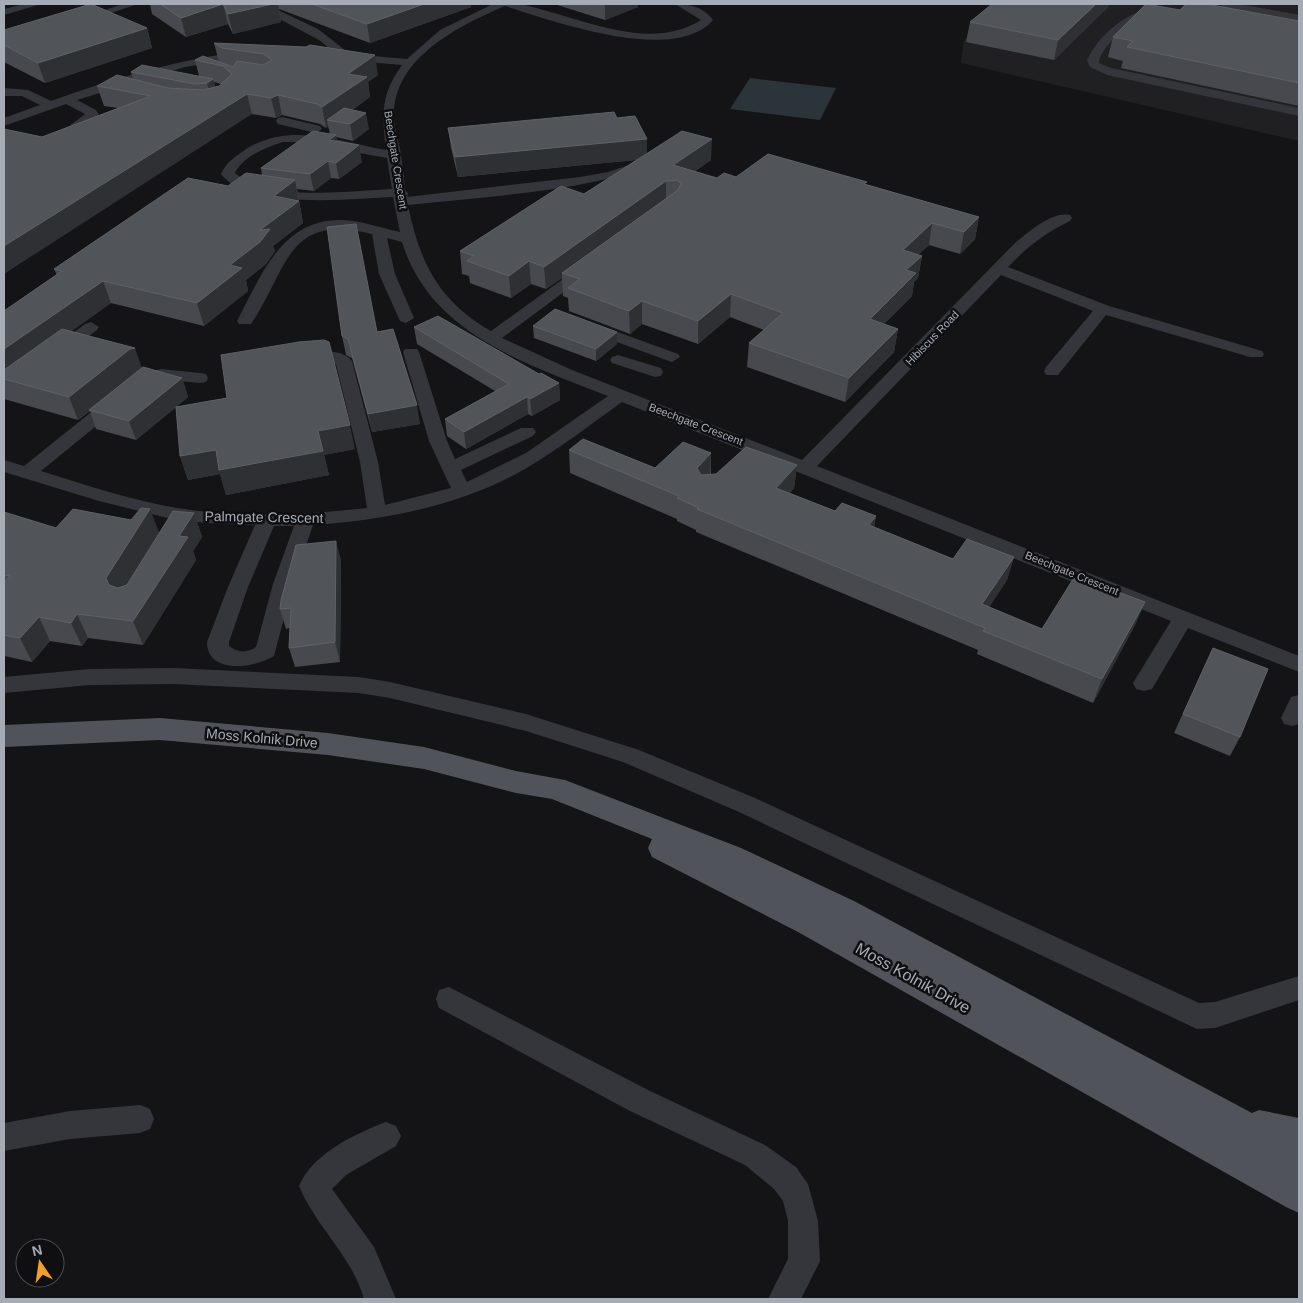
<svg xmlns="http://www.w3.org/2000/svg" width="1303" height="1303" viewBox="0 0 1303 1303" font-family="Arial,sans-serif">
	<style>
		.built { fill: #202023 }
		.water { fill: #2a3439 }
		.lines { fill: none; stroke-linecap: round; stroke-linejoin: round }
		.minor { fill: #35363b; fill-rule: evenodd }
		.major { fill: #51535a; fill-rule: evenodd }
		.wall { fill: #47494e; fill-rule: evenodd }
		.shaded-wall { fill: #2e3033 }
		.building { fill: #515459; stroke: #5e6268 }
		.labels { text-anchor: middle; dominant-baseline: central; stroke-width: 5; stroke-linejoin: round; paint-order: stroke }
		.far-street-label { font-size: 11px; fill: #a5acb6; stroke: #0f0f11 }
		.street-label { font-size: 14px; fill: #a5acb6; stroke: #0f0f11 }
		.near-street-label { font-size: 16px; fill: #a5acb6; stroke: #0f0f11 }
	</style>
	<rect width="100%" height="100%" fill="#141416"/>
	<!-- built -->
	<polygon class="built" points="1005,4 1299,4 1299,141 961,63 964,40"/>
	<!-- water -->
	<polygon class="water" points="750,78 836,88 820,120 730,109"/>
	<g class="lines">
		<!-- minor -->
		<g class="minor">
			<polygon points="24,4 41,4 4,15 4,9"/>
			<polygon points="123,4 138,4 84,22 80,23 75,20"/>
			<path d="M493,4C501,4 511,2 519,4C576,15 647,54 701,20L675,4C691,4 703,7 713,20C675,65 552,21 505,6C458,26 391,59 394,119C395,132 400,145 401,156C403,167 404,179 405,190L408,193L407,197L580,177L608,172L641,161L648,165L646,168C570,193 487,196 408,205C419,261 439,302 491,331L581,266H591L593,269L591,272L502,338L572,370L802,460L1016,242C1029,232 1052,211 1070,215L1072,218L1070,221C1045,233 1027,247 1008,267L1109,306L1262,351L1264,354L1262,357H1250L1106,315L1058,375H1046L1044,371L1046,367L1093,311L1001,275L817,466L1299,656V672L1188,628L1152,689L1144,691L1136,689L1133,683L1171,621L622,402C590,425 559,449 525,469C460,506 386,520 313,525L293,584L274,656C255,668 207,675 207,642L228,587L255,525L205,523L168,518L99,501L4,472V460L24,466L110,397H122L125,401L122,405L41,471C85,485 131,500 177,508C239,518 305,515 367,508L360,462L336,364C325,360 302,368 295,358L297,355C312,351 342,347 352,361L378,462L385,505L451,488L429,441L403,352L405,349H417L419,352L447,441L455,459L521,428H533L536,432L533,436L461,470L467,482L526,453L608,396C527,364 430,334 402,242L387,238L395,274L414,318L406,323L400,321L379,274L372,234C286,212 288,270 251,324H239L237,321C261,276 282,217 344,220C363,221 381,228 400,232L393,197C352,199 248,210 221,174C226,163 232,159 242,152C285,120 338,141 386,150C382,115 380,95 402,65L344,60L319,40L272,15V11H280L318,29L350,54L407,59L440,30ZM283,142H299L387,158L392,189C347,191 271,202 235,173C243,156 267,147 283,142ZM274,526H294L273,584L256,647C247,653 238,653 229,646V642L248,587Z"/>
			<polygon points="1219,4 1240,4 1299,15 1299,21 1224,7"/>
			<path d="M1153,8H1166L1171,11C1165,17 1153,13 1145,16C1132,19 1098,50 1099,63L1111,68L1299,108V116L1107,75L1090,67L1087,60C1100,34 1125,13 1153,8Z"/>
			<path d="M247,51L253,54L251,56L185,67L77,100L96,110L99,115L73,134H65L63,131L85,114L66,104L4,126V118L40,105L22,96H4V88L28,90L51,101C116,78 179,59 247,51Z"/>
			<polygon points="282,117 320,126 322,129 316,133 278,124 276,121 278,118"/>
			<polygon points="91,322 99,327 97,330 65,354 53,354 51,351 53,348 85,324"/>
			<polygon points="590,322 678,354 680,357 672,362 666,360 584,330 582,327"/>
			<polygon points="618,355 661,368 663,372 661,376 655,377 612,363 610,360 612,357"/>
			<polygon points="161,369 200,373 206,374 208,378 206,382 200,383 161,379 145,386 133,386 131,382 140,374"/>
			<polygon points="173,668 359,677 390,682 526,714 639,750 755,798 1199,1003 1215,1002 1299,976 1299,1000 1215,1028 1197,1029 739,812 623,762 526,731 390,698 359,693 173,684 90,685 4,693 4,677 90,669"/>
			<polygon points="1299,695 1299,724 1292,726 1284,724 1281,718 1291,697"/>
			<polygon points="449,987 650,1091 765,1145 796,1167 808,1184 818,1221 820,1261 801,1299 768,1299 788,1259 788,1221 783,1201 774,1189 745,1165 630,1111 439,1008 436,999 439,990"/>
			<polygon points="140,1105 150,1109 154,1119 150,1129 140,1133 70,1139 4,1151 4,1123 70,1111"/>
			<path d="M386,1122L396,1126L401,1136L396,1146L346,1175L332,1189L374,1247L396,1299H364C352,1256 316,1227 299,1186C313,1153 355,1134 386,1122Z"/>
		</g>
		<!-- major -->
		<polygon class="major" points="160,718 328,733 424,747 516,771 565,780 741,848 854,901 1252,1113 1259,1110 1299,1118 1299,1213 1286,1207 798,932 652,857 648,848 652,839 552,799 516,793 424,769 328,755 160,740 4,747 4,725"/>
	</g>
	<!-- wall -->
	<g class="wall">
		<polygon points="150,4 471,4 471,7 370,43 279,9 281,22 233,34 228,24 186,37 152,14"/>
		<polygon points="554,4 638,4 638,7 605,20"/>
		<polygon points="1109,6 1054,60 966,42 970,22"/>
		<polygon points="1180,10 1299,21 1299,106 1121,68 1123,61 1108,57 1113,37"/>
		<polygon points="147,28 152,48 45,83 4,62 4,30"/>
		<path d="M214,43L378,75L368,82L370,97L352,110L369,129L353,141L336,137L337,141L362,162L339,179L331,178L314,191L297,189L303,223L273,246L275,251L266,264L246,280L248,291L204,326L111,303L71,331L142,368L182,378L188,397L176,407L355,449L324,455L329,475L226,495L220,474L188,480L180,456L176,407L136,440L96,429L90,411L78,420L4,399V311L57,275L54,269L228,186L262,175L261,168L330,134L328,126L326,128L320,124L282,115L276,118L252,114L42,137L118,108L104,106L97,86L133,79L131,72L199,76L195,60L219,62ZM214,82L221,84L219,86L215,87Z"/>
		<polygon points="617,118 647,139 647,153 711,160 694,172 717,178 736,177 867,185 979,217 975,239 960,254 929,245 918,255 922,256 918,278 914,282 912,296 884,324 898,329 894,352 845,402 747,367 749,343 764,330 730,317 698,344 642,324 630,334 569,311 568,298 563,296 562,278 546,289 531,284 511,298 470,283 469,276 462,274 460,251 584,194 636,160 458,177 451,148 448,128"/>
		<polygon points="533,326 617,332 617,344 596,361 534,338"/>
		<polygon points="414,327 539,374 559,383 560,400 532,416 528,414 466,449 447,436 445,419 495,391 417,344"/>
		<polygon points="377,332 420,424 372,432 352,358 346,355 342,336"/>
		<polygon points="569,450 655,468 711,453 711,475 797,465 794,488 789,494 835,511 876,516 874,527 953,559 1014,557 1007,580 989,607 1042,629 1145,602 1135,625 1093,703 977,654 978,650 696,532 696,530 677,521 677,519 570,473"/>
		<polygon points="4,512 56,528 159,532 127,585 194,513 202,537 193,551 196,560 143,645 88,638 82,646 50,641 32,662 4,656"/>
		<polygon points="341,560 340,662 295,667 289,648 290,628 286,629 280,609"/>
		<polygon points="1213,648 1240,737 1230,756 1174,733"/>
	</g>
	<!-- shaded-wall -->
	<g class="shaded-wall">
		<polygon points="223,4 228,24 186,37 181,18"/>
		<polygon points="268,4 278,4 281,22 233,34 228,14"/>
		<polygon points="424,4 471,4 471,7 370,43 367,24"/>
		<polygon points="609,4 638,4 638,7 605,20 605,5"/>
		<polygon points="1096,4 1110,4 1109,6 1054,60 1058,40"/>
		<polygon points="147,28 152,48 45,83 38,63"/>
		<polygon points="375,55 378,75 368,82 370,97 335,121 327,120 328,126 326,128 322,107 348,74"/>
		<polygon points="213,79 217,95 211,99 207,83"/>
		<polygon points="247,94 252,114 4,274 4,246"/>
		<polygon points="278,95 282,115 276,118 271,98"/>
		<polygon points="366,113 369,129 353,141 350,124"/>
		<polygon points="336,135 339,151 329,140"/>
		<polygon points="647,139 647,159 458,177 455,157"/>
		<polygon points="712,139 711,160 679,182 673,165"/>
		<polygon points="359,145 362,162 339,179 336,163"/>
		<polygon points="328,161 331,178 314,191 310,174"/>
		<polygon points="295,180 303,223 273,246 275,251 266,264 246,280 248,291 204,326 197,303 260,230 274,196"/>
		<polygon points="666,181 666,202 562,273 562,278 546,289 544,267"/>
		<polygon points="979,217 975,239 960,254 964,232"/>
		<polygon points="932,223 929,245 899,273 903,250"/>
		<polygon points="922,256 918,278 914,282 912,296 866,342 870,319 906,270"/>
		<polygon points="529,261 531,284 511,298 509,276"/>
		<polygon points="103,281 111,303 5,379 4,379 4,349"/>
		<polygon points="731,294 730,317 698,344 698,321"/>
		<polygon points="642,301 642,324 630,334 629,311"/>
		<polygon points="898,329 894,352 845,402 849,378"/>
		<polygon points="617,332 617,344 596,361 596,349"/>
		<polygon points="135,348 143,371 89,410 90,411 78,420 69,397 130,349"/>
		<polygon points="182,378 188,397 136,440 129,421"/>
		<polygon points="559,383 560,400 532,416 530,399"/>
		<polygon points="527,397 528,414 466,449 464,432"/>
		<polygon points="417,405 420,424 372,432 368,414"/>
		<polygon points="350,425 355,449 324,455 329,475 226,495 220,474 188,480 180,456"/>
		<polygon points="711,453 710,476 696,491 697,468"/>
		<polygon points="797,465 794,488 774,511 776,488"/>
		<polygon points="150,509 159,532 116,602 106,578"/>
		<polygon points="194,513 202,537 193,551 196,560 143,645 133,621 179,536"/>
		<polygon points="876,516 872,539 869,525"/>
		<polygon points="336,541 341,560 340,662 335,642"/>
		<polygon points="1014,557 1007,580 978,624 982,604"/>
		<polygon points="1145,602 1135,625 1093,703 1102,679"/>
		<polygon points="77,614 88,638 82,646 71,623"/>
		<polygon points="39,617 50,641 32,662 20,638"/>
	</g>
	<!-- building -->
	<g class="building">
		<polygon points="91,4 147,28 38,63 4,45 4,30"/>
		<polygon points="160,4 273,4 228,14 223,4 181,18"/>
		<polygon points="312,4 424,4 367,24"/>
		<polygon points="992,4 1096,4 1058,40 970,22"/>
		<polygon points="1146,4 1180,10 1186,4 1207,4 1299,21 1299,83 1127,47 1133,41 1113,37"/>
		<polygon points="214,43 306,47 310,45 375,55 348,74 367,77 322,107 317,104 278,95 271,98 247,94 4,246 4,129 42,137 151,96 97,86 117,75 168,88 203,90 219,86 232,74 223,66 195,60 203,56 233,67 237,61 263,65 272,60 264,54 222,48"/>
		<polygon points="142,65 213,79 207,83 195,84 131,72"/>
		<polygon points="344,108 366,113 350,124 327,120"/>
		<polygon points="614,112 617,118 635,116 647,139 455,157 448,128"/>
		<polygon points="313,131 336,135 329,140 359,145 336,163 328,161 310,174 261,168"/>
		<polygon points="682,131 712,139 673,165 717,178 724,173 736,177 768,154 867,182 864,184 979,217 964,232 932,223 903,250 922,256 906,270 916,273 870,319 898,329 849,378 749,343 783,313 731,294 698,321 642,301 629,311 568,288 580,279 562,273 678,190 681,184 677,180 666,181 544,267 529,261 509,276 467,261 474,256 460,251 561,186 584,194"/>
		<polygon points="246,173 295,180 274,196 299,201 260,230 270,229 260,242 230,265 242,268 197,303 103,281 4,349 4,311 62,271 54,269 188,178 228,186"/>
		<polygon points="356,224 377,332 393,329 417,405 368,414 348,339 342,336 327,227"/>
		<polygon points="555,309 617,332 596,349 533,326"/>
		<polygon points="438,316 539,374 541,373 559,383 530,399 527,397 464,432 445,419 509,384 414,327"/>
		<polygon points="62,329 135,348 130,349 69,397 4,379 4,370"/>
		<polygon points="324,340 329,342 350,425 318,431 323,451 219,470 216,450 180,456 176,407 227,398 221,355 299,342"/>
		<polygon points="143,367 182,378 129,421 89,410"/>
		<polygon points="583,439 655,468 683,442 711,453 697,468 701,475 716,474 746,447 797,465 776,488 835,511 842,503 876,516 869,525 953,559 967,539 1014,557 982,604 1042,629 1075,576 1145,602 1102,679 983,631 985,628 697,509 699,508 677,498 679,496 569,450"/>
		<polygon points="141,508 150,509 106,578 109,585 118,588 127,585 173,511 194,513 179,536 188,537 133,621 77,614 71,623 39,617 20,638 4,635 4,583 10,576 4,575 4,512 56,528 73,509 131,520"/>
		<polygon points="336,541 335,642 289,648 291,608 280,609 281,600 296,545"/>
		<polygon points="1213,648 1268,669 1240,737 1183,714"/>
	</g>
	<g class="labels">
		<!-- far-street labels -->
		<g class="far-street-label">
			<text transform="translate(396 160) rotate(81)">Beechgate Crescent</text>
			<text transform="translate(932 338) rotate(-46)">Hibiscus Road</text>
			<text transform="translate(696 424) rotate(21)">Beechgate Crescent</text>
			<text transform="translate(1072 573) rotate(22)">Beechgate Crescent</text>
		</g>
		<!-- street labels -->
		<g class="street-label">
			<text transform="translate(264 517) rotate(1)">Palmgate Crescent</text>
			<text transform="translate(262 738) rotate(5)">Moss Kolnik Drive</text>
		</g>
		<!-- near-street labels -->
		<g class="near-street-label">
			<text transform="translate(913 978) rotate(29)">Moss Kolnik Drive</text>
		</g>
	</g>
	<!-- border -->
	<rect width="1303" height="1303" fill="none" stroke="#a5acb6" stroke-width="10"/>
	<!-- north arrow -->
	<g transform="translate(40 1263) rotate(347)"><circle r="24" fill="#0f0f11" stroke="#4b4e53"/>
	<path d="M0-4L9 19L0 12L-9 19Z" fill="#f39f2e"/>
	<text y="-8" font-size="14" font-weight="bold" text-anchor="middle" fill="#a5acb6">N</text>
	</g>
</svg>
